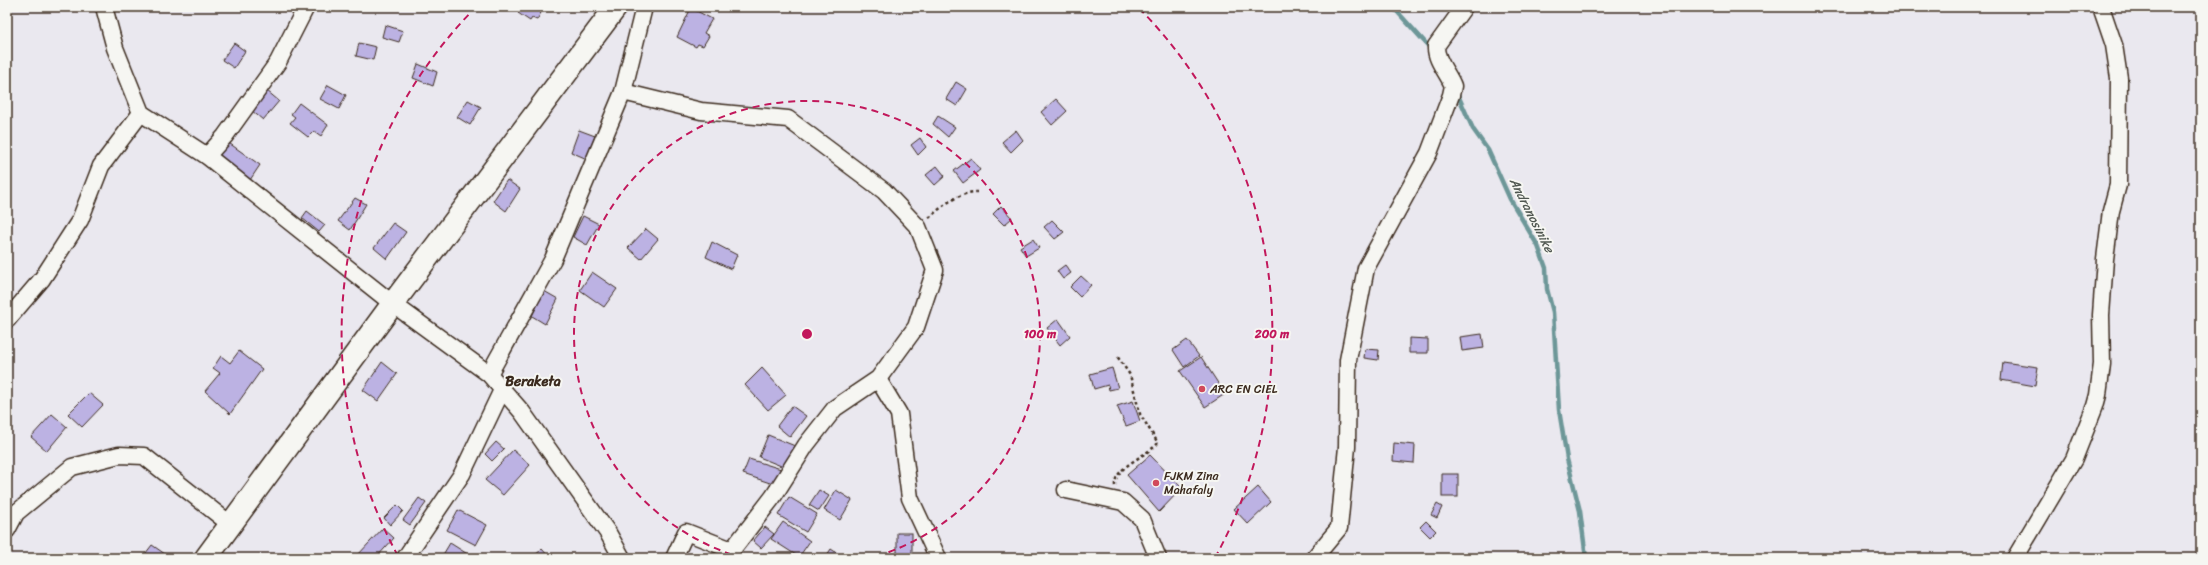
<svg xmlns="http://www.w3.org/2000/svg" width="2208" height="565" viewBox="0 0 2208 565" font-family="Sriracha,sans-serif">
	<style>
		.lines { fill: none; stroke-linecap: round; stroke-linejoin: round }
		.stream { stroke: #6d9798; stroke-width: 4.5 }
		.building { fill: #bcb2e3; stroke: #3b2a1e }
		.street-casing { stroke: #3b2a1e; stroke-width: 19 }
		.secondary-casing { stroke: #3b2a1e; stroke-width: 25 }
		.path { stroke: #3b2a1e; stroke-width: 2.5; stroke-dasharray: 3 3; stroke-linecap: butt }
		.street { stroke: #f6f6f2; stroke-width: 16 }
		.secondary { stroke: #f6f6f2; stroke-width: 22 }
		.ring { fill: none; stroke: #c2185b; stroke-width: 2; stroke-dasharray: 7 5 }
		.poi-dot { fill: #d1495b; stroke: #f6f6f2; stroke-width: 1.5 }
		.labels { text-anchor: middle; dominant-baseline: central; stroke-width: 4; stroke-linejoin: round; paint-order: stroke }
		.poi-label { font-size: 12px; fill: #3b2a1e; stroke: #f6f6f2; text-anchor: start }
		.water-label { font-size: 13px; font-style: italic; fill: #505751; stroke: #f6f6f2 }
		.quarter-label { font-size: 14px; font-weight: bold; fill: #3b2a1e; stroke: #f6f6f2 }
		.centre { fill: #c2185b; stroke: #f6f6f2; stroke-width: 2 }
		.ring-label { font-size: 12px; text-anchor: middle; font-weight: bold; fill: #c2185b; stroke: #f6f6f2; stroke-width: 4; stroke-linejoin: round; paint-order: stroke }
	</style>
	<rect width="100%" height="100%" fill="#eae8ef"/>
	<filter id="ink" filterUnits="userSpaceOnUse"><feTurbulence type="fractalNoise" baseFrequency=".025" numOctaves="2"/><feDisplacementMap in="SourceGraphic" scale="8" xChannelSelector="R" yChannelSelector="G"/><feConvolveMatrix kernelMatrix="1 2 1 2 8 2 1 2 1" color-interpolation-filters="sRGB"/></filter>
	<g filter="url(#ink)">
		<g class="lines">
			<!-- stream -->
			<g class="stream">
				<polyline points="1393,7 1432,50"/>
				<polyline points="1457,93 1473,129 1488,150 1510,199 1538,246 1546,268 1547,289 1553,312 1559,410 1567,459 1580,511 1586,558"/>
			</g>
		</g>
		<!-- building -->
		<g class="building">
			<polygon points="517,7 544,7 537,20 532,18 530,21 518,13 520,11"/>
			<polygon points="691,8 712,19 704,33 709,36 703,46 698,44 696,47 677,37"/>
			<polygon points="385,25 403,31 399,42 382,37"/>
			<polygon points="234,43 245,51 234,68 222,60"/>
			<polygon points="359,43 376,47 373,60 356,56"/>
			<polygon points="418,64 437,72 433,86 413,78"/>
			<polygon points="956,82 967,89 957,106 946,99"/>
			<polygon points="328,85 346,95 339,109 320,99"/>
			<polygon points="266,90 279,101 263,120 251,110"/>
			<polygon points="1056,99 1067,111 1052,125 1041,112"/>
			<polygon points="468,100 481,107 470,125 457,117"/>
			<polygon points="299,103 328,125 321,136 314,131 308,137 290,123 295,117 291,114"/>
			<polygon points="938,116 955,127 948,137 933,124"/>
			<polygon points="579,130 595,136 587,159 571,152"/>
			<polygon points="1016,130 1023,140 1011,152 1002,142"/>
			<polygon points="920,138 926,147 918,155 911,145"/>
			<polygon points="226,141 260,165 250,180 216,155"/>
			<polygon points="971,158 980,170 963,183 954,171"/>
			<polygon points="937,166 945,176 935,185 926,175"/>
			<polygon points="507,180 520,189 506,211 493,201"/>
			<polygon points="355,198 366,204 350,230 338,221"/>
			<polygon points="1001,206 1012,218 1004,225 993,214"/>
			<polygon points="307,211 325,225 319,232 302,218"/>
			<polygon points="583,216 599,224 587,245 573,237"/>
			<polygon points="1052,220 1064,232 1055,239 1044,227"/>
			<polygon points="393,223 406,232 387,259 374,248"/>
			<polygon points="646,229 658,239 641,259 628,248"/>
			<polygon points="1033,239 1039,248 1026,256 1020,247"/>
			<polygon points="712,242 737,255 731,269 706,257"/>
			<polygon points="1065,265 1071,273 1063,279 1057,271"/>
			<polygon points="592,272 617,289 604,307 580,290"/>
			<polygon points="1081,276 1091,285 1080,297 1070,287"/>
			<polygon points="544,291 558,299 545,324 532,316"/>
			<polygon points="1058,319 1070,336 1060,345 1047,328"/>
			<polygon points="1482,334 1484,348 1462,351 1460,337"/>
			<polygon points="1409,338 1428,339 1428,353 1409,353"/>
			<polygon points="1187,340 1199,356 1184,367 1173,350"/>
			<polygon points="1365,349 1379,350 1378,360 1364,358"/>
			<polygon points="239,351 262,369 230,414 205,391 220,373 213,368 221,356 230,363"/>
			<polygon points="1201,357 1225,394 1205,407 1180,371"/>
			<polygon points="382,362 397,374 378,401 363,390"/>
			<polygon points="2003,362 2038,367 2035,386 2001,380"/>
			<polygon points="762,368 786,395 768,410 745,385"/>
			<polygon points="1112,368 1118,388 1109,390 1108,385 1094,389 1090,374"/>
			<polygon points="89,393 103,405 82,427 68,414"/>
			<polygon points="1133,401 1140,421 1126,426 1117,406"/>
			<polygon points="792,406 806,416 790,437 777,426"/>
			<polygon points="52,414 67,427 47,451 31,437"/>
			<polygon points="768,435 795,446 786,468 759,457"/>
			<polygon points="496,442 504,449 492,461 485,454"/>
			<polygon points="1394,443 1415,445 1414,463 1393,461"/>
			<polygon points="513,450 530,465 503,495 485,480"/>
			<polygon points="1150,455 1182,488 1159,512 1127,475"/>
			<polygon points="749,459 781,469 776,485 743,474"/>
			<rect x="1442" y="474" width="16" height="23"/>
			<polygon points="1258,487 1271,502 1248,524 1234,509"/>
			<polygon points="819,490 829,496 819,511 809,505"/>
			<polygon points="836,490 852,500 840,520 824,510"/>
			<polygon points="789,497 817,514 806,532 778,515"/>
			<polygon points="419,498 426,503 410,525 403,520"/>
			<polygon points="1437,504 1442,507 1437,518 1431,515"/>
			<polygon points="397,505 403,511 390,525 384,518"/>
			<polygon points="458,510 487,525 476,545 447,530"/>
			<polygon points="1426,521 1436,531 1430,537 1420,527"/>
			<polygon points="783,522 810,541 799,557 771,539"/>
			<polygon points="765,527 774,534 761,548 753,541"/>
			<polygon points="383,528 394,538 376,558 359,558 357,556"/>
			<rect x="897" y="533" width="15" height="22"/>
			<polygon points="450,543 469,555 467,558 441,558"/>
			<polygon points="152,545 165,554 162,558 142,558"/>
			<polygon points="542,549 550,558 532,558"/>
			<polygon points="831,549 843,557 842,558 825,558"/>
		</g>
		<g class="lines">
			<!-- street casing -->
			<g class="street-casing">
				<g id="street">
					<polyline points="104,7 115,48 141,113 207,156 393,304 489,374 522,412 608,533 622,558"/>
					<polyline points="623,92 701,111 788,119 884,191 918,227 935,270 916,327 878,379 835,408 806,445 773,497 732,550 686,532 674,558"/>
					<polyline points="207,156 225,136 278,62 306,7"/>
					<polyline points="7,320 42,279 80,220 101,166 141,113"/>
					<polyline points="489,374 553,259 623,92 644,7"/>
					<polyline points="878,379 899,414 910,498 938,558"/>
					<polyline points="1066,490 1123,502 1142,519 1158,558"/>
					<polyline points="7,530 16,513 72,467 119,455 144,456 230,524"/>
					<polyline points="405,558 462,474 502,390"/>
					<path d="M1314,558L1339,528L1347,447L1348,360L1366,268L1429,153L1451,95L1453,86C1448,73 1435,60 1436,46L1464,7"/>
					<polyline points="2015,558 2074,459 2095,406 2098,395 2102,364 2101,315 2105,259 2111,211 2118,185 2119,78 2114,45 2101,7"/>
				</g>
			</g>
			<!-- secondary casing -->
			<g class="secondary-casing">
				<polyline id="secondary" points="206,558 397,298 616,7"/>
			</g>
			<!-- path -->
			<g class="path">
				<path d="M929,218C942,206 959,192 977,192"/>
				<path d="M1115,486C1113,467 1149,455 1158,443L1140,414L1130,375L1117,356"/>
			</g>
			<!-- street -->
			<use href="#street" class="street"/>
			<!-- secondary -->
			<use href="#secondary" class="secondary"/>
		</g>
	</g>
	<!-- distance rings -->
	<g class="ring">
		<path d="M743 558A233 233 0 1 1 871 558"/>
		<path d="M398 556A465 465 0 0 1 475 8M1139 8A465 465 0 0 1 1216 556"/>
	</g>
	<!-- markers -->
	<g class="poi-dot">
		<circle cx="1202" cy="389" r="4"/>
		<circle cx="1156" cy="483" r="4"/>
	</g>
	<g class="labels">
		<!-- poi labels -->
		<g class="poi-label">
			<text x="1210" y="389">ARC EN CIEL</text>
			<text x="1164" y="476">FJKM Zina<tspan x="1164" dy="14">Mahafaly</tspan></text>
		</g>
		<!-- water labels -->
		<g class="water-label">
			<text transform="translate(1532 215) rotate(63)">Andranosinike</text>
		</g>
		<!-- quarter labels -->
		<g class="quarter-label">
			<text x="533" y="381">Beraketa</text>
		</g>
	</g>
	<circle cx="807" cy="334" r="6" class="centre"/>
	<g class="ring-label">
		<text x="1040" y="338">100 m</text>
		<text x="1272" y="338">200 m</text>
	</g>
	<!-- margin -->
	<rect width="2208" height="565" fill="none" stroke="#f6f6f2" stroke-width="24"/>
	<rect x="12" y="12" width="2184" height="541" fill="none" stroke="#3b2a1e" stroke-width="1.5" filter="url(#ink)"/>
</svg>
